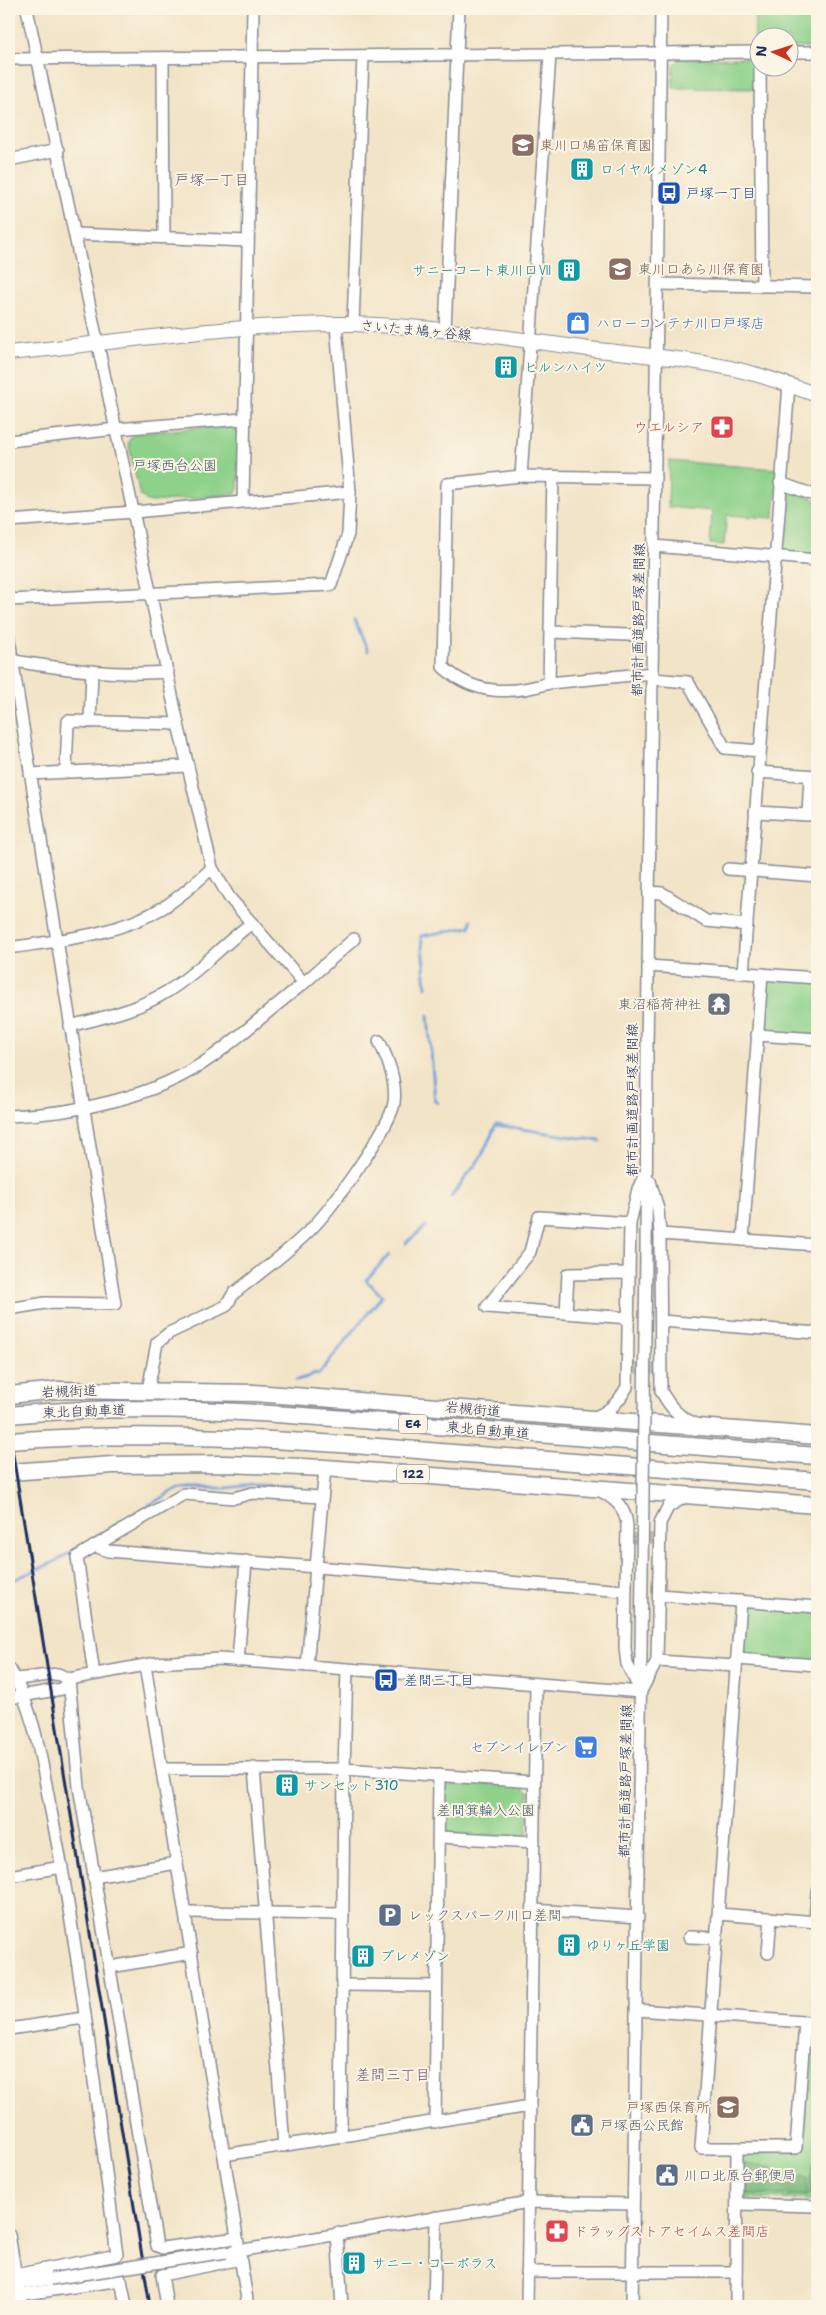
<svg xmlns="http://www.w3.org/2000/svg" width="826" height="2315" viewBox="0 0 826 2315" font-family="'Shantell Sans','Klee One',sans-serif">
	<style>
		.green { fill: #8ed18a; stroke: #548074 }
		.forest { fill: #72b376; stroke: #46716a }
		.lines { fill: none; stroke-linecap: round; stroke-linejoin: round }
		.stream { stroke: #71a0da; stroke-width: 3 }
		.minor-tunnel { stroke: #c7c0b2; stroke-width: 11; stroke-dasharray: 11 5.5; stroke-linecap: butt }
		.minor-casing { stroke: #868a92; stroke-width: 14 }
		.major-casing { stroke: #868a92; stroke-width: 16 }
		.highway-casing { stroke: #868a92; stroke-width: 19 }
		.minor { stroke: #fff; stroke-width: 11 }
		.major { stroke: #fff; stroke-width: 14 }
		.highway { stroke: #fff; stroke-width: 16 }
		.rail { stroke: #1b2f5e; stroke-width: 3 }
		.minor-bridge-casing { stroke: #868a92; stroke-width: 14; stroke-linecap: butt }
		.minor-bridge { stroke: #fff; stroke-width: 11 }
		.labels { text-anchor: middle; dominant-baseline: central; stroke-width: 4; stroke-linejoin: round; paint-order: stroke }
		.shield { fill: #fcf5e5; stroke: #5e6a86; stroke-width: 1 }
		.shield-label { font-size: 12px; font-weight: bold; fill: #1b2f5e }
		.education-label { font-size: 14px; fill: #785e54; stroke: #fcf5e5; text-anchor: start }
		.culture-label { font-size: 14px; fill: #0d838f; stroke: #fcf5e5; text-anchor: start }
		.transit-label { font-size: 14px; fill: #164399; stroke: #fcf5e5; text-anchor: start }
		.shop-label { font-size: 14px; fill: #366cbe; stroke: #fcf5e5; text-anchor: start }
		.street-label { font-size: 14px; fill: #1b2f5e; stroke: #fcf5e5 }
		.health-label { font-size: 14px; fill: #be3a42; stroke: #fcf5e5; text-anchor: end }
		.park-label { font-size: 14px; fill: #385869; stroke: #fcf5e5 }
		.worship-label { font-size: 14px; fill: #5b616d; stroke: #fcf5e5; text-anchor: end }
		.service-label { font-size: 14px; fill: #4e5e75; stroke: #fcf5e5; text-anchor: start }
		.neighbourhood-label { font-size: 15px; fill: #685a74; stroke: #fcf5e5 }
	</style>
	<rect width="100%" height="100%" fill="#fcf5e5"/>
	<filter id="ink" filterUnits="userSpaceOnUse"><feTurbulence type="fractalNoise" baseFrequency=".02" numOctaves="2"/><feDisplacementMap in="SourceGraphic" scale="10" xChannelSelector="R" yChannelSelector="G"/><feConvolveMatrix kernelMatrix="1 2 1 2 8 2 1 2 1" color-interpolation-filters="sRGB"/></filter>
	<filter id="wash" filterUnits="userSpaceOnUse"><feTurbulence type="fractalNoise" baseFrequency=".0096" numOctaves="4" result="noise"/><feDisplacementMap in="SourceGraphic" scale="20" xChannelSelector="R" yChannelSelector="G"/><feGaussianBlur stdDeviation="1.12" result="paint"/><feColorMatrix in="noise" values="0 0 0 0 0 0 0 0 0 0 0 0 0 0 0 0 0 1.4 0 .05"/><feComposite in="paint" operator="in"/></filter>
	<g filter="url(#wash)">
		<rect width="100%" height="100%" fill="#f2e4c7"/>
		<!-- green -->
		<g class="green">
			<polygon points="755,9 817,9 817,48 789,47 788,38 758,38 758,47 754,47"/>
			<polygon points="751,58 758,65 758,89 673,88 673,66 679,59"/>
			<polygon points="233,424 240,431 238,490 234,494 153,502 147,501 140,495 128,442 134,434"/>
			<polygon points="669,461 777,469 774,518 727,515 724,545 710,544 712,511 668,507"/>
			<polygon points="792,491 817,500 817,556 784,553 780,548 784,493"/>
			<polygon points="773,978 817,981 817,1038 767,1035 763,1030 766,984"/>
			<polygon points="752,1605 817,1610 817,1662 747,1658 743,1651 747,1610"/>
			<polygon points="448,1781 522,1786 529,1793 527,1836 447,1834 443,1830 443,1787"/>
			<polygon points="815,2032 817,2032 817,2200 741,2198 738,2158 743,2152 800,2153 810,2037"/>
		</g>
		<!-- forest -->
		<g class="forest">
			<polygon points="743,2164 772,2166 771,2176 782,2177 782,2181 795,2182 796,2177 808,2178 807,2196 747,2194 741,2189"/>
			<polygon points="812,2166 817,2167 817,2196 810,2195"/>
		</g>
		<g class="lines">
			<!-- stream -->
			<g class="stream">
				<polyline points="354,620 368,651"/>
				<polyline points="426,987 421,936 470,927 471,921"/>
				<polyline points="428,1015 435,1101 438,1103"/>
				<polyline points="451,1197 481,1157 496,1125 600,1141"/>
				<polyline points="406,1243 426,1226"/>
				<polyline points="296,1380 308,1377 315,1373 318,1375 382,1296 366,1280 389,1255"/>
				<polyline points="9,1582 54,1562 178,1488 225,1488 252,1485 294,1486"/>
			</g>
		</g>
	</g>
	<g filter="url(#ink)">
		<g class="lines">
			<!-- minor-tunnel -->
			<g class="minor-tunnel">
				<polyline points="628,1368 661,1369"/>
				<polyline points="627,1538 659,1539"/>
			</g>
			<!-- minor casing -->
			<g class="minor-casing">
				<g id="minor">
					<polyline points="788,52 817,52"/>
					<polyline points="163,58 164,237"/>
					<polyline points="9,59 758,52"/>
					<polyline points="760,68 762,286"/>
					<polyline points="9,160 58,150"/>
					<polyline points="75,234 247,241"/>
					<polyline points="658,284 817,287"/>
					<polyline points="353,324 363,56"/>
					<polyline points="445,330 459,9"/>
					<polyline points="9,441 116,429 243,419"/>
					<polyline points="521,476 550,55"/>
					<polyline points="780,483 817,496"/>
					<polyline points="243,501 253,9"/>
					<polyline points="9,521 134,512 350,492"/>
					<polyline points="654,546 817,560"/>
					<polyline points="9,600 331,585 348,534 350,492 336,325"/>
					<polyline points="551,632 653,636"/>
					<polyline points="9,639 115,1304 45,1303 9,1309"/>
					<path d="M9,660C62,669 114,676 168,672"/>
					<path d="M653,673L549,683C510,695 474,695 443,667L447,484L521,476L655,478"/>
					<polyline points="653,679 688,682 725,748 759,751"/>
					<polyline points="549,683 553,476"/>
					<polyline points="90,722 92,671"/>
					<polyline points="66,771 68,721 178,724"/>
					<polyline points="757,772 817,776"/>
					<polyline points="30,774 188,766"/>
					<polyline points="755,812 808,815 810,776"/>
					<polyline points="728,869 817,876"/>
					<polyline points="649,892 662,893 706,921 747,925"/>
					<path d="M9,948C61,940 118,935 164,907C181,896 197,882 212,868"/>
					<polyline points="649,966 817,978"/>
					<polyline points="743,973 789,385"/>
					<polyline points="304,983 354,939"/>
					<path d="M70,1026C104,1017 138,1010 168,991C199,972 223,944 252,923"/>
					<polyline points="757,1035 817,1039"/>
					<path d="M9,1116C75,1114 157,1097 212,1057C242,1035 273,1007 304,983L229,897L212,868L178,724L27,9"/>
					<path d="M650,1181L658,1209L660,1234L661,1391C670,1407 678,1417 696,1424"/>
					<polyline points="660,1234 817,1245"/>
					<polyline points="743,1240 762,974"/>
					<polyline points="646,1256 647,1049 661,9"/>
					<polyline points="487,1307 530,1252 539,1217 630,1223"/>
					<polyline points="487,1307 629,1318"/>
					<polyline points="566,1313 568,1274 629,1273"/>
					<polyline points="661,1321 817,1333"/>
					<path d="M148,1390L157,1343L169,1333L226,1306L234,1293C260,1273 287,1253 310,1230C329,1212 391,1126 394,1103C397,1082 388,1059 379,1041"/>
					<path d="M595,1417C611,1411 619,1401 627,1387L630,1223L638,1189L645,1174"/>
					<path d="M601,1491C616,1500 625,1507 627,1525L625,1648L627,1664L639,1688"/>
					<polyline points="95,1546 184,1494 234,1498 252,1493 322,1497"/>
					<polyline points="659,1595 817,1607"/>
					<polyline points="741,1601 701,2148 796,2148 805,2022"/>
					<polyline points="737,1659 817,1665"/>
					<polyline points="238,1661 246,1561"/>
					<polyline points="657,1661 736,1666"/>
					<polyline points="145,1665 248,2306"/>
					<polyline points="307,1666 325,1468"/>
					<path d="M9,1668C36,1711 42,1767 52,1816C81,1961 97,2109 117,2255L15,2275"/>
					<polyline points="94,1674 77,1557 95,1546 108,1551 625,1591"/>
					<polyline points="69,1679 79,1787 157,2246 162,2248 237,2238"/>
					<polyline points="9,1680 58,1674 69,1679 156,1663 219,1659 641,1692"/>
					<polyline points="642,1689 657,1661 660,1523 668,1507 686,1496"/>
					<polyline points="9,1698 62,1689 69,1679"/>
					<polyline points="254,1768 284,2146"/>
					<polyline points="162,1769 344,1769 534,1782"/>
					<polyline points="439,1837 534,1842"/>
					<polyline points="9,1876 62,1867"/>
					<polyline points="93,1877 177,1863"/>
					<polyline points="533,1910 638,1917"/>
					<polyline points="185,1912 343,1914"/>
					<polyline points="719,1914 817,1922"/>
					<polyline points="815,1922 817,1892"/>
					<polyline points="689,1937 717,1938"/>
					<polyline points="768,1953 771,1918"/>
					<polyline points="110,1967 192,1953"/>
					<polyline points="342,1985 436,1986"/>
					<polyline points="637,2010 817,2023"/>
					<polyline points="9,2029 84,2018"/>
					<polyline points="435,2122 439,1775"/>
					<polyline points="341,2137 344,1769 347,1669"/>
					<polyline points="224,2155 530,2106"/>
					<polyline points="737,2204 817,2206"/>
					<polyline points="337,2233 342,2306"/>
					<polyline points="9,2235 21,2306"/>
					<polyline points="232,2252 529,2202 633,2204"/>
					<polyline points="527,2272 736,2272"/>
					<polyline points="10,2285 51,2279"/>
					<polyline points="19,2295 121,2280 126,2306"/>
					<polyline points="167,2306 162,2275 241,2259"/>
					<polyline points="434,2306 436,2217"/>
					<polyline points="527,2306 536,1684"/>
					<polyline points="632,2306 641,1650"/>
					<polyline points="736,2306 737,2148"/>
				</g>
			</g>
			<!-- major casing -->
			<g class="major-casing">
				<path id="major" d="M9,353C123,342 237,323 352,324C431,326 510,338 589,349C641,355 696,359 747,372C771,378 794,387 817,395"/>
			</g>
			<!-- highway casing -->
			<g class="highway-casing">
				<g id="highway">
					<polyline points="9,1395 58,1390 254,1393 817,1436"/>
					<path d="M9,1415C151,1401 294,1415 436,1426C563,1437 690,1445 817,1456"/>
					<path d="M9,1441C153,1430 296,1440 440,1452C566,1461 691,1471 817,1481"/>
					<polyline points="9,1472 113,1465 227,1464 325,1468 817,1505"/>
				</g>
			</g>
			<!-- minor -->
			<use href="#minor" class="minor"/>
			<!-- major -->
			<use href="#major" class="major"/>
			<!-- highway -->
			<use href="#highway" class="highway"/>
			<!-- rail -->
			<polyline class="rail" points="9,1430 150,2306"/>
			<!-- minor-bridge casing -->
			<g class="minor-bridge-casing">
				<g id="minor-bridge">
					<polyline points="641,1650 646,1256"/>
					<polyline points="51,2279 226,2252"/>
				</g>
			</g>
			<!-- minor-bridge -->
			<use href="#minor-bridge" class="minor-bridge"/>
		</g>
	</g>
	<!-- icons -->
	<defs>
		<g id="school-square" transform="scale(1.25)"><rect x="-9" y="-9" width="18" height="18" rx="4" fill="#8d6e63" stroke="#fcf5e5"/><path d="M0-5L7-2L0 1L-7-2ZM-4 1L0 2.5L4 1V4Q0 6-4 4Z" fill="#fff"/></g>
		<g id="building-square" transform="scale(1.25)"><rect x="-9" y="-9" width="18" height="18" rx="4" fill="#0f9aa8" stroke="#fcf5e5"/><path d="M-4-6H4V6H1V3H-1V6H-4ZM-2.5-4.3h1.7v1.8h-1.7ZM.8-4.3h1.7v1.8H.8ZM-2.5-1h1.7V.8h-1.7ZM.8-1h1.7V.8H.8Z" fill="#fff"/></g>
		<g id="bus-square" transform="scale(1.25)"><rect x="-9" y="-9" width="18" height="18" rx="4" fill="#1a4fb4" stroke="#fcf5e5"/><path d="M-5-6H5V4H4V6H2V4H-2V6H-4V4H-5ZM-3.5-4V0h7V-4ZM-3.5 1.2v1.5H-2V1.2ZM2 1.2v1.5H3.5V1.2Z" fill="#fff"/></g>
		<g id="shop-square" transform="scale(1.25)"><rect x="-9" y="-9" width="18" height="18" rx="4" fill="#3f7fe0" stroke="#fcf5e5"/><path d="M-5-2.5h2.3a2.7 3.5 0 0 1 5.4 0H5L5.5 6h-11ZM-1.5-2.5h3a1.5 2.3 0 0 0-3 0Z" fill="#fff"/></g>
		<g id="pharmacy-square" transform="scale(1.25)"><rect x="-9" y="-9" width="18" height="18" rx="4" fill="#e0444e" stroke="#fcf5e5"/><path d="M-2-6h4v4h4v4h-4v4h-4v-4h-4v-4h4Z" fill="#fff"/></g>
		<g id="temple-square" transform="scale(1.25)"><rect x="-9" y="-9" width="18" height="18" rx="4" fill="#6b7280" stroke="#fcf5e5"/><path d="M0-6L5-2H3V0L6.5 2.5H4V6H1.5V3h-3V6H-4V2.5H-6.5L-3 0V-2H-5Z" fill="#fff"/></g>
		<g id="supermarket-square" transform="scale(1.25)"><rect x="-9" y="-9" width="18" height="18" rx="4" fill="#3f7fe0" stroke="#fcf5e5"/><path d="M-6-5.5h2.5l.6 2H6L4.5 2H-2.5L-4.4-4H-6ZM-1.5 3.2a1.3 1.3 0 1 0 .1 0ZM3 3.2a1.3 1.3 0 1 0 .1 0Z" fill="#fff"/></g>
		<g id="parking-square" transform="scale(1.25)"><rect x="-9" y="-9" width="18" height="18" rx="4" fill="#5c6f8a" stroke="#fcf5e5"/><path d="M-3.5-5.5H1a3.5 3.5 0 0 1 0 7H-1V5.5H-3.5ZM-1-3.4V-.6H.8a1.4 1.4 0 0 0 0-2.8Z" fill="#fff"/></g>
		<g id="civic-square" transform="scale(1.25)"><rect x="-9" y="-9" width="18" height="18" rx="4" fill="#5c6f8a" stroke="#fcf5e5"/><path d="M-.6-6.5H3V-4.5H.6V-3L4-1V1h2V6H-6V1h2V-1L-.6-3ZM-1.2 2.5V6h2.4V2.5Z" fill="#fff"/></g>
	</defs>
	<g fill-rule="evenodd">
		<use href="#school-square" x="523" y="145"/>
		<use href="#building-square" x="582" y="169"/>
		<use href="#bus-square" x="669" y="193"/>
		<use href="#school-square" x="620" y="269"/>
		<use href="#building-square" x="569" y="270"/>
		<use href="#shop-square" x="578" y="323"/>
		<use href="#building-square" x="506" y="367"/>
		<use href="#pharmacy-square" x="722" y="427"/>
		<use href="#temple-square" x="719" y="1004"/>
		<use href="#bus-square" x="386" y="1680"/>
		<use href="#supermarket-square" x="586" y="1747"/>
		<use href="#building-square" x="287" y="1785"/>
		<use href="#parking-square" x="390" y="1915"/>
		<use href="#building-square" x="569" y="1945"/>
		<use href="#building-square" x="363" y="1956"/>
		<use href="#school-square" x="728" y="2107"/>
		<use href="#civic-square" x="582" y="2125"/>
		<use href="#civic-square" x="667" y="2175"/>
		<use href="#pharmacy-square" x="557" y="2231"/>
		<use href="#building-square" x="354" y="2263"/>
	</g>
	<g class="labels">
		<!-- shield labels -->
		<g class="shield">
			<rect x="399" y="1414.5" width="28" height="19" rx="4"/>
			<rect x="397" y="1464.5" width="32" height="19" rx="4"/>
		</g>
		<g class="shield-label">
			<text x="413" y="1424">E4</text>
			<text x="413" y="1474">122</text>
		</g>
		<!-- education labels -->
		<g class="education-label">
			<text x="540" y="145">東川口鳩笛保育園</text>
			<text x="638" y="269">東川口あら川保育園</text>
			<text x="710" y="2107" text-anchor="end">戸塚西保育所</text>
		</g>
		<!-- culture labels -->
		<g class="culture-label">
			<text x="600" y="169">ロイヤルメゾン4</text>
			<text x="552" y="270" text-anchor="end">サニーコート東川口Ⅶ</text>
			<text x="524" y="367">ヒルンハイツ</text>
			<text x="304" y="1785">サンセット310</text>
			<text x="586" y="1945">ゆりヶ丘学園</text>
			<text x="380" y="1956">プレメゾン</text>
			<text x="372" y="2263">サニー・コーポラス</text>
		</g>
		<!-- transit labels -->
		<g class="transit-label">
			<text x="686" y="193">戸塚一丁目</text>
			<text x="404" y="1680">差間三丁目</text>
		</g>
		<!-- shop labels -->
		<g class="shop-label">
			<text x="596" y="323">ハローコンテナ川口戸塚店</text>
			<text x="568" y="1747" text-anchor="end">セブンイレブン</text>
		</g>
		<!-- street labels -->
		<g class="street-label">
			<text transform="translate(416 330) rotate(5)">さいたま鳩ヶ谷線</text>
			<text transform="translate(638 620) rotate(-89)">都市計画道路戸塚差間線</text>
			<text transform="translate(632 1100) rotate(-90)">都市計画道路戸塚差間線</text>
			<text transform="translate(69 1391) rotate(-2)">岩槻街道</text>
			<text transform="translate(473 1409) rotate(5)">岩槻街道</text>
			<text transform="translate(84 1411) rotate(-2)">東北自動車道</text>
			<text transform="translate(488 1430) rotate(5)">東北自動車道</text>
			<text transform="translate(625 1781) rotate(-89)">都市計画道路戸塚差間線</text>
		</g>
		<!-- health labels -->
		<g class="health-label">
			<text x="704" y="427">ウエルシア</text>
			<text x="574" y="2231" text-anchor="start">ドラッグストアセイムス差間店</text>
		</g>
		<!-- park labels -->
		<g class="park-label">
			<text x="175" y="465">戸塚西台公園</text>
			<text x="486" y="1810">差間箕輪入公園</text>
		</g>
		<!-- worship labels -->
		<g class="worship-label">
			<text x="702" y="1004">東沼稲荷神社</text>
		</g>
		<!-- service labels -->
		<g class="service-label">
			<text x="408" y="1915">レックスパーク川口差間</text>
			<text x="600" y="2125">戸塚西公民館</text>
			<text x="684" y="2175">川口北原台郵便局</text>
		</g>
		<!-- neighbourhood labels -->
		<g class="neighbourhood-label">
			<text x="212" y="180">戸塚一丁目</text>
			<text x="393" y="2075">差間三丁目</text>
		</g>
	</g>
	<!-- margin -->
	<rect width="826" height="2315" fill="none" stroke="#fcf5e5" stroke-width="30"/>
	<!-- north arrow -->
	<g transform="translate(774 52) rotate(274)"><circle r="24" fill="#fcf5e5" stroke="#a2a6af"/>
	<path d="M0-4L9 19L0 12L-9 19Z" fill="#c8321e"/>
	<text y="-8" font-size="14" font-weight="bold" text-anchor="middle" fill="#1b2f5e">N</text>
	</g>
</svg>
